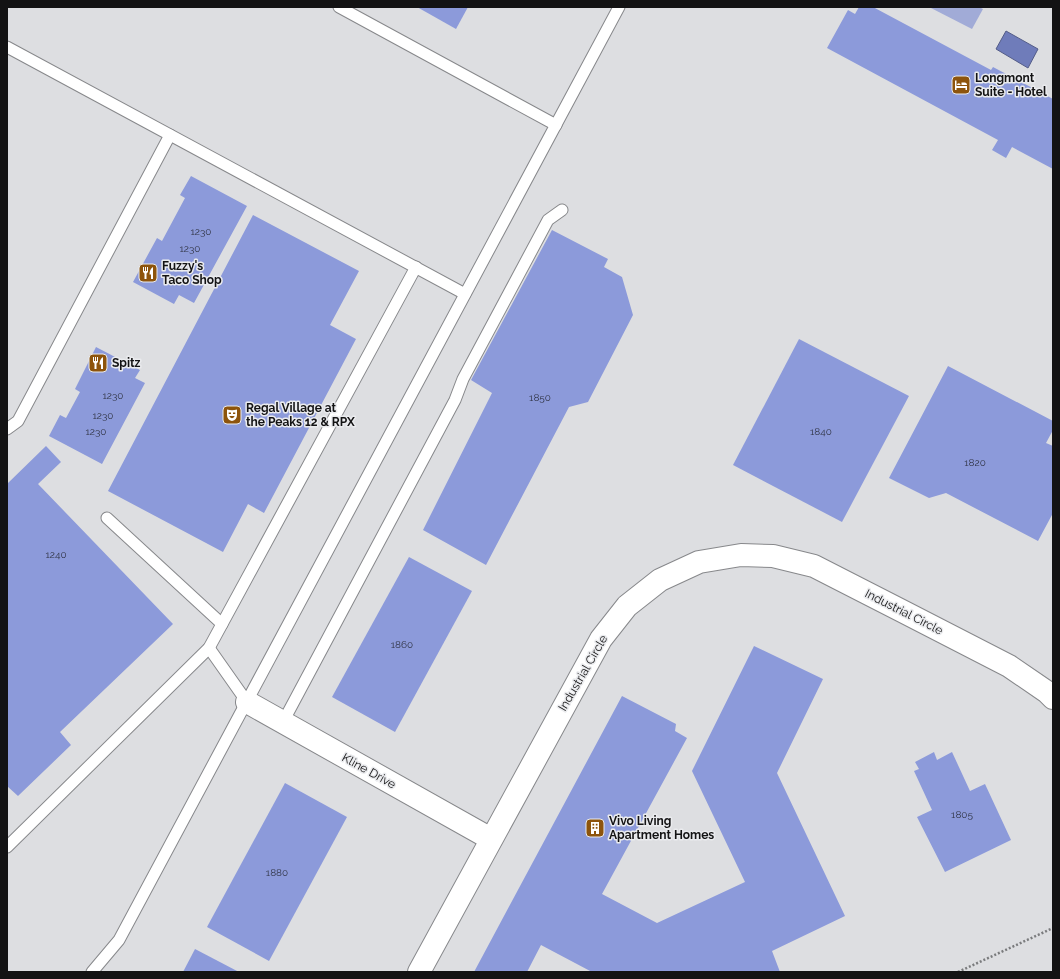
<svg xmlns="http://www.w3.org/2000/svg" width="1060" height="979" viewBox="0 0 1060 979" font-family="Raleway,sans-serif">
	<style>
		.green { fill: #a1abd7 }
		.water { fill: #6f7cba; stroke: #535c88 }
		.building { fill: #8c9ada }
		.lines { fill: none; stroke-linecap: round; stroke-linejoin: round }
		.service-casing { stroke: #87888b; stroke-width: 13 }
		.minor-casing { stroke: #87888b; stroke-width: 24 }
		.path { stroke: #7a7b7d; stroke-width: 2.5; stroke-dasharray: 2 2; stroke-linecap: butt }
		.service { stroke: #fff; stroke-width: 11 }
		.minor { stroke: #fff; stroke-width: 22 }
		.labels { text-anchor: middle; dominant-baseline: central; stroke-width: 3; stroke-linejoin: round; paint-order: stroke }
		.number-label { font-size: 10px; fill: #313546 }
		.poi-label { font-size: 12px; font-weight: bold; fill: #131314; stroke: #eaebee; text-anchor: start }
		.street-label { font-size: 12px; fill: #131314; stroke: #eaebee }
	</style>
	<rect width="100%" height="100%" fill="#dddee1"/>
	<!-- green -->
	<polygon class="green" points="929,7 979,7 983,9 972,29"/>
	<!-- water -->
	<polygon class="water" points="1006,31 1038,49 1028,68 996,49"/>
	<!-- building -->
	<g class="building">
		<polygon points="417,7 468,7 456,29"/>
		<polygon points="859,7 873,7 991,70 993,67 1053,99 1053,169 1012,147 1006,158 992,150 998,140 827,48 848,10 855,14"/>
		<polygon points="191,176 247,206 194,303 179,295 174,304 133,282 157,238 162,241 185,198 180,195"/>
		<polygon points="253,215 359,271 330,325 356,339 264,513 248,504 223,552 108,491"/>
		<polygon points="552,230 608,259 604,267 622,277 633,315 588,402 569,407 486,565 423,530 492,393 471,380"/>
		<polygon points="799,339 909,396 842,522 733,465"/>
		<polygon points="96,347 140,370 135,378 145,383 102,464 49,436 60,415 66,418 80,392 75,389"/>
		<polygon points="948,366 1053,421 1053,430 1046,443 1053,446 1053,513 1038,541 946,493 929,498 889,478"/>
		<polygon points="46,446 61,462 38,484 173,624 60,732 71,745 18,796 7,786 7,484"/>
		<polygon points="409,557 472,591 395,732 332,697"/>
		<polygon points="754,646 823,679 777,773 845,916 772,951 780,972 592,972 541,945 527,972 474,972 622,696 676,724 675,731 687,738 602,894 657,923 745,882 692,771"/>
		<polygon points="934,752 937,760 952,752 970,791 985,784 1011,840 945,872 917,817 932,810 914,771 919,769 915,762"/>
		<polygon points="285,783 347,817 269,961 207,927"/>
		<polygon points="195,949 239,972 183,972"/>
	</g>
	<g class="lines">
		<!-- service casing -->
		<g class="service-casing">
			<g id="service">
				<polyline points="339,7 556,125"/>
				<polyline points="7,47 465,294"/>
				<polyline points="7,429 18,421 170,135"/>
				<polyline points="107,518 222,624"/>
				<polyline points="209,648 247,702"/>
				<polyline points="283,722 455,400 463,379 548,220 562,210"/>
				<polyline points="7,847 209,648 416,267"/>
				<polyline points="92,972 119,940 619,7"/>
			</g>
		</g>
		<!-- minor casing -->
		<g class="minor-casing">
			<g id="minor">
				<polyline points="247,702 491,839"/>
				<polyline points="419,972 601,639 627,606 660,580 699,562 741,555 773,556 814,566 904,612 1009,666 1047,692 1053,698"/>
			</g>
		</g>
		<!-- path -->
		<polyline class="path" points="958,972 1053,928"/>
		<!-- service -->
		<use href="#service" class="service"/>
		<!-- minor -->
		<use href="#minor" class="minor"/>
	</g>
	<!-- icons -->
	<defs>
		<g id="hotel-square" transform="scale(1)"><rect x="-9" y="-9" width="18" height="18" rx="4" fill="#8d540c" stroke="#eaebee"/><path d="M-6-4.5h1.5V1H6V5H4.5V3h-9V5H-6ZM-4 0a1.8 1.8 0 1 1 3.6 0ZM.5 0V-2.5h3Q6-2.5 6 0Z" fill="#fff"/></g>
		<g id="restaurant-square" transform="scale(1)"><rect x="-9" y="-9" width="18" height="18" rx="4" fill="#8d540c" stroke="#eaebee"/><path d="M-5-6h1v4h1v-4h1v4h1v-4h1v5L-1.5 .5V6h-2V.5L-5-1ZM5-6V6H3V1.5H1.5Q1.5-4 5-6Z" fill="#fff"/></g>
		<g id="theatre-square" transform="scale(1)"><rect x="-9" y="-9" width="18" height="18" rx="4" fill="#8d540c" stroke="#eaebee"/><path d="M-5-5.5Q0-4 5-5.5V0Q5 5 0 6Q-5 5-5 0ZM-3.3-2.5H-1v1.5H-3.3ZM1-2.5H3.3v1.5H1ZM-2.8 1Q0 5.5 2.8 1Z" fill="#fff"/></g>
		<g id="building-square" transform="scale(1)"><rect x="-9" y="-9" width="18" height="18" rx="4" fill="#8d540c" stroke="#eaebee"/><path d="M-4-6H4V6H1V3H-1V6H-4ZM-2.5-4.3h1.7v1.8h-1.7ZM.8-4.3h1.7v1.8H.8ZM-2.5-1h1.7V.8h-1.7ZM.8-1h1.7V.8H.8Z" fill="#fff"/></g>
	</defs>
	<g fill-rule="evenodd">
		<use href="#hotel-square" x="961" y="85"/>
		<use href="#restaurant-square" x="148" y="273"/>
		<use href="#restaurant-square" x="98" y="363"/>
		<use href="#theatre-square" x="232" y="415"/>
		<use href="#building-square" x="595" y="828"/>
	</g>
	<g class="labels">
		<!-- number labels -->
		<g class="number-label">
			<text x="201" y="231">1230</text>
			<text x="190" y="248">1230</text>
			<text x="113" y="395">1230</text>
			<text x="540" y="397">1850</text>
			<text x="103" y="415">1230</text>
			<text x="96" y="431">1230</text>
			<text x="821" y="431">1840</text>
			<text x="975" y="462">1820</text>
			<text x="56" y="554">1240</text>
			<text x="402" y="644">1860</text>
			<text x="962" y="814">1805</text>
			<text x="277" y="872">1880</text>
		</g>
		<!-- poi labels -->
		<g class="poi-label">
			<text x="975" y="78">Longmont<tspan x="975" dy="14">Suite - Hotel</tspan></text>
			<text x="162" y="266">Fuzzy's<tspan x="162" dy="14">Taco Shop</tspan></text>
			<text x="112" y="363">Spitz</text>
			<text x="246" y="408">Regal Village at<tspan x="246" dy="14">the Peaks 12 &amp; RPX</tspan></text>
			<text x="609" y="821">Vivo Living<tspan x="609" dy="14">Apartment Homes</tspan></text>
		</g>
		<!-- street labels -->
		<g class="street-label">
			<text transform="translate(904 612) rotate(27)">Industrial Circle</text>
			<text transform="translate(583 673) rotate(-60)">Industrial Circle</text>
			<text transform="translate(369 771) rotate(29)">Kline Drive</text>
		</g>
	</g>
	<!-- border -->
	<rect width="1060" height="979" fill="none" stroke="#131314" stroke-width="16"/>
</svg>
